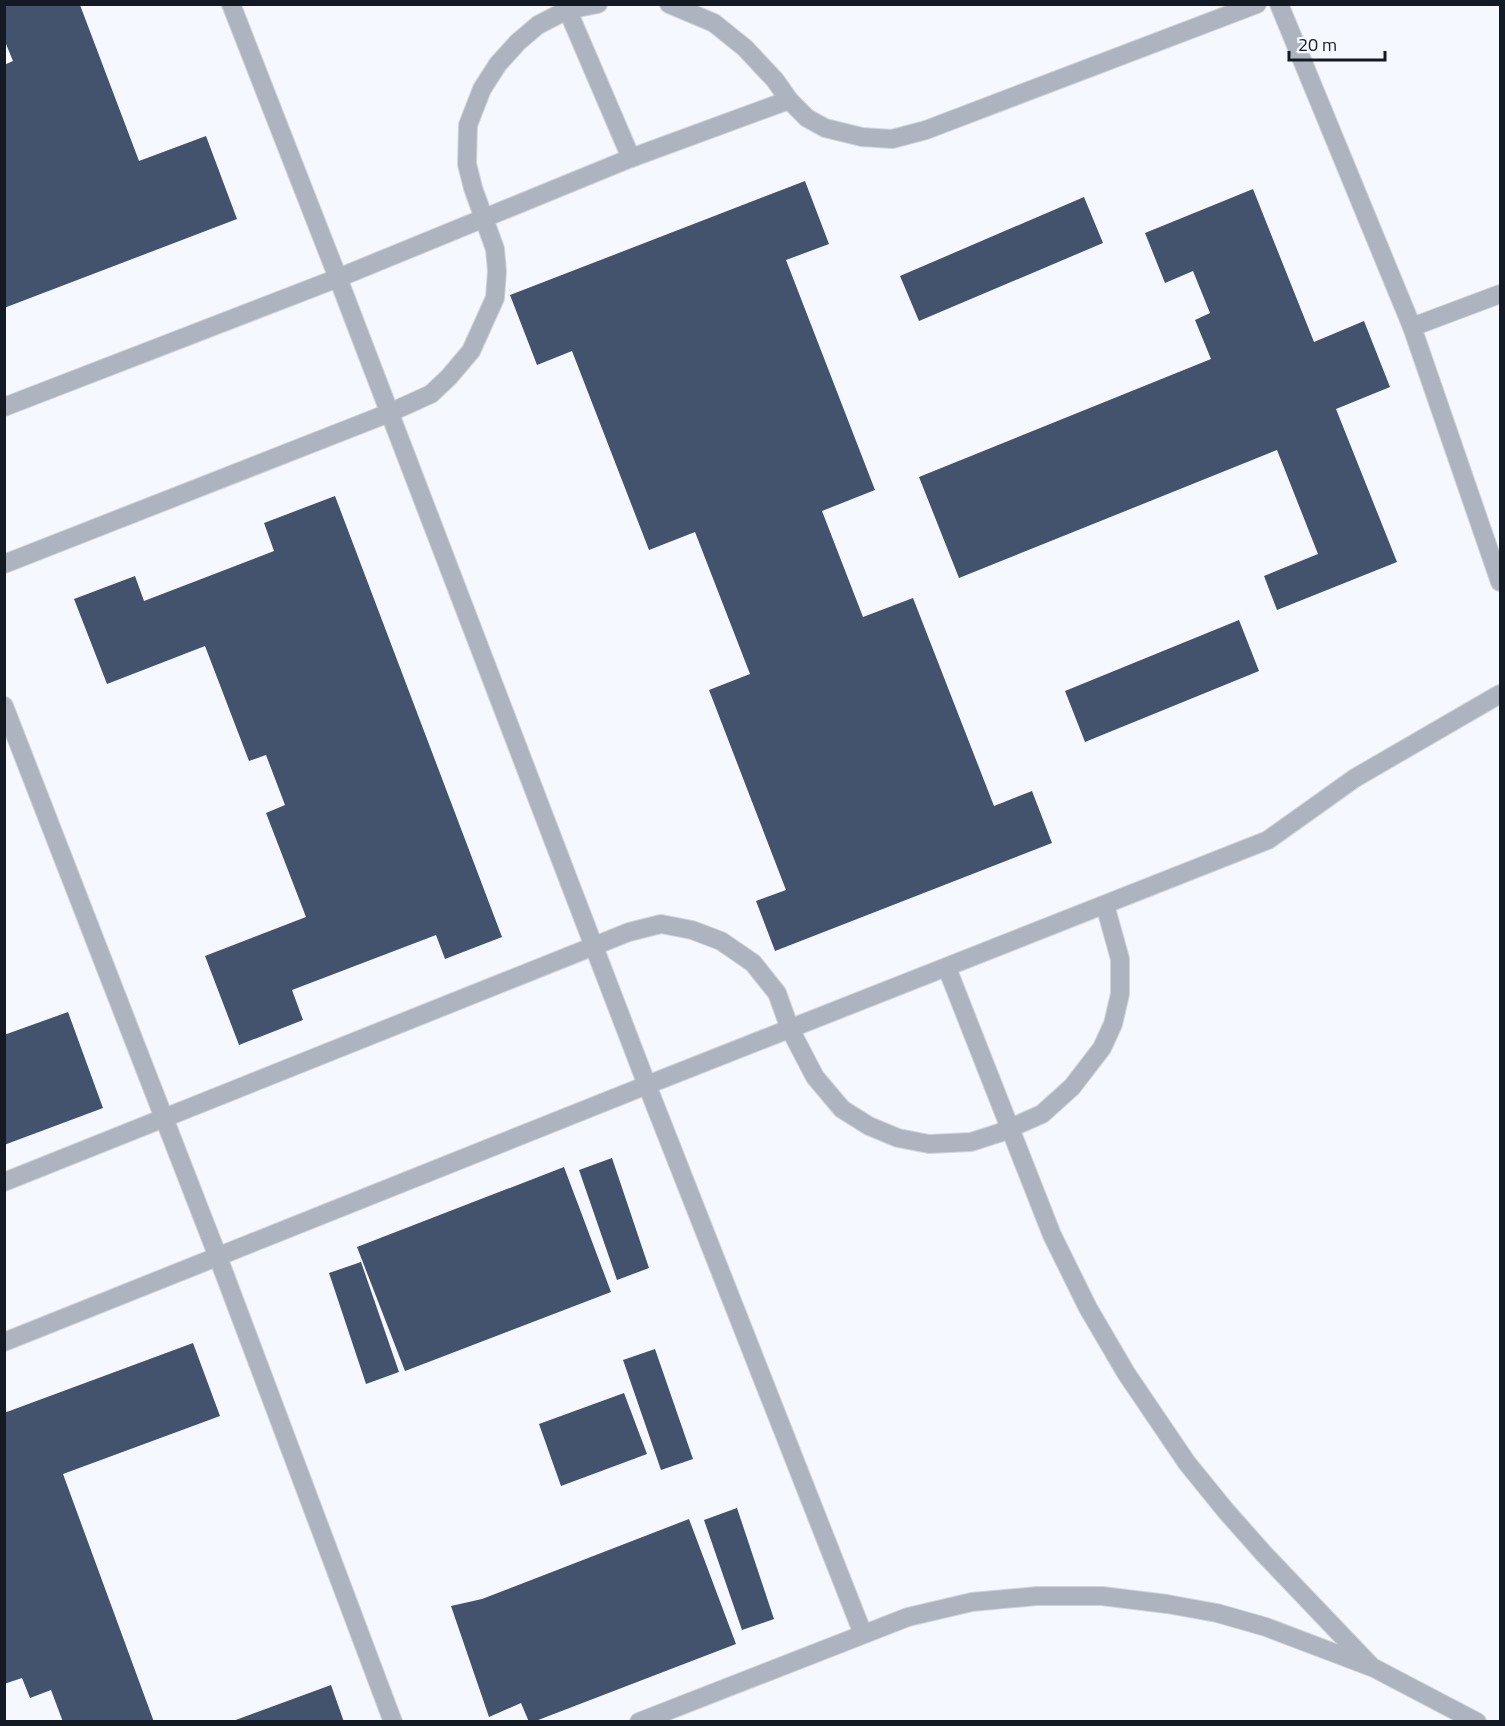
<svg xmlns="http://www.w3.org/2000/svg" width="1505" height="1726" viewBox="0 0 1505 1726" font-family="'Titillium Web',sans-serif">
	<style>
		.building { fill: #43526d }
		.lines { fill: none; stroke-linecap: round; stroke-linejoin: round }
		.lane-casing { stroke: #d1d4db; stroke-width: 20 }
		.lane { stroke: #adb4c0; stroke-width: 18 }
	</style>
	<rect width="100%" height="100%" fill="#f5f8fe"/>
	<!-- building -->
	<g class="building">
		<polygon points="4,5 80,5 139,161 206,136 237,219 4,308 4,65 13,61 4,39"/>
		<polygon points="805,181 829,244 786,260 875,490 822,511 863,617 913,598 994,806 1032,791 1052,843 775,951 756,901 786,890 709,690 750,674 695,532 649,550 572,351 537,365 510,295"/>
		<polygon points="1253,189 1314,342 1364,321 1390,387 1336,409 1397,562 1277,610 1264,576 1318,554 1277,450 959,578 919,477 1211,359 1195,320 1210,313 1193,271 1165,283 1145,233"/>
		<polygon points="1084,197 1103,243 919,321 900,276"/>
		<polygon points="335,496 502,937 445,959 436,935 292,990 303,1020 239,1045 205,956 306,917 266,813 285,805 266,755 249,761 205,646 107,684 74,599 135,576 144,601 274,551 264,523"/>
		<polygon points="1239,620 1259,671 1085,742 1065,691"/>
		<polygon points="68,1012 103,1108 4,1145 4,1035"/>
		<polygon points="612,1158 649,1268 617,1280 579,1170"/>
		<polygon points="564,1167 611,1292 405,1371 357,1247"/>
		<polygon points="361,1262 399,1372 366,1384 329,1273"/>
		<polygon points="193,1343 220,1416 63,1474 154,1722 63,1722 51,1690 30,1698 22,1678 4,1684 4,1413"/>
		<polygon points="655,1349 693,1459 661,1470 623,1360"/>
		<polygon points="624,1393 647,1454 561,1486 539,1424"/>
		<polygon points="737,1508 774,1619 742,1630 704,1520"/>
		<polygon points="689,1519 736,1644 533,1722 529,1722 521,1703 489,1717 451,1606 482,1599"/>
		<polygon points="331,1685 344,1722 233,1722 233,1721"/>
	</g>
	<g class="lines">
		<!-- lane casing -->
		<g class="lane-casing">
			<g id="lane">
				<polyline points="231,4 338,278 647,1085 863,1634"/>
				<polyline points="565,4 631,158"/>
				<polyline points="669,4 714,23 745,48 775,80 789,100 807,118 825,128 862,137 892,139 926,130 1257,4"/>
				<polyline points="1279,4 1412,327 1500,582"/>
				<polyline points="1412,327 1500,294"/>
				<polyline points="4,407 338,278 631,158 789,100"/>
				<polyline points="4,564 389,413 431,394 449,377 471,351 495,298 497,271 495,249 473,188 467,164 468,125 482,89 498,64 518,42 538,25 567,10 598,4"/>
				<polyline points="4,706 218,1257 393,1722"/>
				<polyline points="947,968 1052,1235 1088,1308 1126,1373 1187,1463 1226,1511 1265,1555 1370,1665"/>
				<polyline points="4,1182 629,932 661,924 692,930 721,941 753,963 777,993 790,1029 815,1077 842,1109 869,1126 898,1138 929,1144 971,1142 999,1133 1042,1114 1072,1087 1102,1048 1113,1024 1120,994 1120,959 1105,905"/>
				<polyline points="4,1342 647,1085 1268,840 1355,778 1500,694"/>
				<polyline points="639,1722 908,1617 972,1602 1037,1596 1102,1596 1167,1604 1217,1613 1266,1627 1374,1668 1477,1722"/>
			</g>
		</g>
		<!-- lane -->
		<use href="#lane" class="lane"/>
	</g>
	<!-- border -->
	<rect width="1505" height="1726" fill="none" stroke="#141a24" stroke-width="12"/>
	<!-- scale -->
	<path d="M1289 51v9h96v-9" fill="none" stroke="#141a24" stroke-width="3"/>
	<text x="1298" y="51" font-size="18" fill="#141a24" stroke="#f5f8fe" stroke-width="4.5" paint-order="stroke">20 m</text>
</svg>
